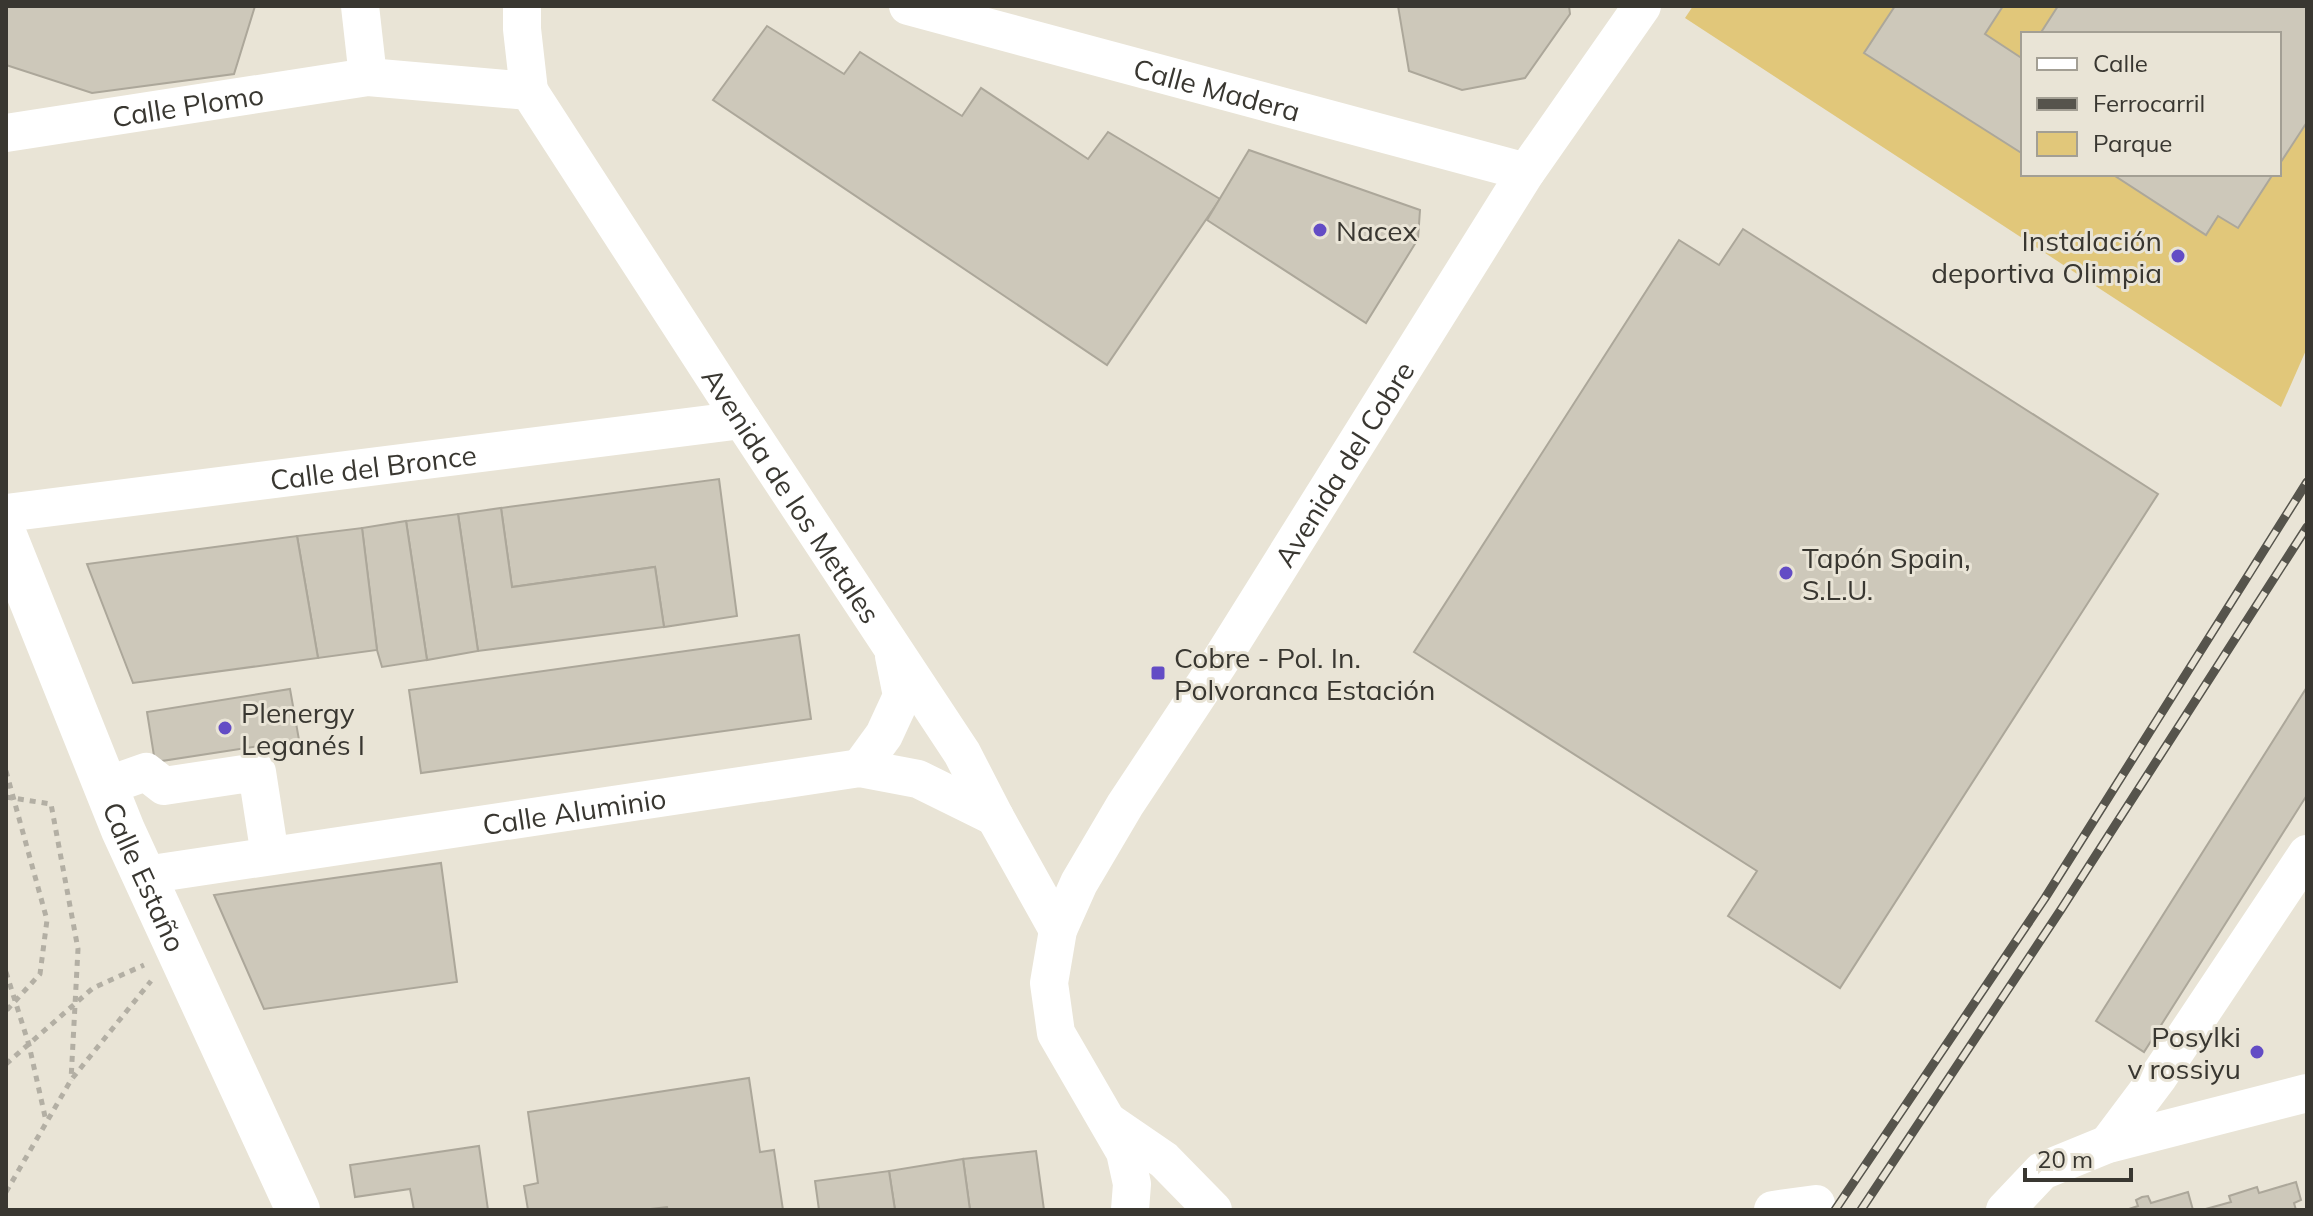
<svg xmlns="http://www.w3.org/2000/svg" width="2313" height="1216" viewBox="0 0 2313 1216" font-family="Mulish,sans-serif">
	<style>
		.green { fill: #e1c77a; fill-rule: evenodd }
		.building { fill: #cdc8ba; stroke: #aca79a; stroke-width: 2 }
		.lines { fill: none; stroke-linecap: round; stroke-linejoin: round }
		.path { stroke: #b3afa4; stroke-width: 5; stroke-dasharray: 6 6; stroke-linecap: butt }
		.minor { stroke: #fff; stroke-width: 38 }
		.major { stroke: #fff; stroke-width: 44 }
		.rail-casing { stroke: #56544c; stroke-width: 9 }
		.rail { stroke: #e9e4d6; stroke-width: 6; stroke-dasharray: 18; stroke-linecap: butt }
		.poi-dot { fill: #634cc5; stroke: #e9e4d6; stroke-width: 3 }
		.labels { text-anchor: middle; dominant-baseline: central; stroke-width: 6; stroke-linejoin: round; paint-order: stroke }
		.street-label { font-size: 28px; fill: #393731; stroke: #e9e4d6 }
		.poi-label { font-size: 28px; fill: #393731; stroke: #e9e4d6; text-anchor: start }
	</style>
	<rect width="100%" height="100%" fill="#e9e4d6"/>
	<!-- green -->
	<path class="green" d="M1693,6H2307V348L2281,407L1685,18ZM2023,34H2279V174H2023Z"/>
	<!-- building -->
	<g class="building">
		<polygon points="6,6 255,6 234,74 92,93 6,65"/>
		<polygon points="1398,6 1569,6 1570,14 1525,78 1462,90 1409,71"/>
		<polygon points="1895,6 2003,6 1985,34 2023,59 2023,154 1864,53"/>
		<polygon points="2058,6 2307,6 2307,122 2279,165 2279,34 2040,34"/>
		<polygon points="767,26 844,74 860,52 962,116 981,88 1088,159 1108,132 1220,199 1107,365 713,100"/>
		<polygon points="1249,150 1420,210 1418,239 1366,323 1207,220"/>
		<polygon points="2112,174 2273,174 2238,228 2218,216 2206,235"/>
		<polygon points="1743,229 2158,494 1840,988 1728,916 1757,871 1414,652 1679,240 1719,265"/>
		<polygon points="719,479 737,616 664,627 655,567 512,587 501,508"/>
		<polygon points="501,508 512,587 655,567 664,627 478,651 458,514"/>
		<polygon points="458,514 478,651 427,660 406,521"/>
		<polygon points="406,521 427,660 382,667 377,650 362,528"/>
		<polygon points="362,528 377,650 318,658 297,536"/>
		<polygon points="297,536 318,658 133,683 87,564"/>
		<polygon points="799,635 811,719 421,773 409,690"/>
		<polygon points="2307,687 2307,795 2144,1052 2096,1021"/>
		<polygon points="290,689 299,740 155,762 147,712"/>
		<polygon points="441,863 457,982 264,1009 214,895"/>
		<polygon points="749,1078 760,1152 774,1150 783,1210 668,1210 667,1207 642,1210 528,1210 524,1186 538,1183 528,1112"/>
		<polygon points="479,1146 488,1210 414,1210 410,1189 355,1197 350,1165"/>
		<polygon points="1036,1151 1044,1210 970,1210 963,1159"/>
		<polygon points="963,1159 970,1210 895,1210 889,1171"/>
		<polygon points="889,1171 895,1210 819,1210 815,1181"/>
		<polygon points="2296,1182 2301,1200 2294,1203 2296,1210 2202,1210 2231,1202 2229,1196 2257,1187 2259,1193"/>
		<polygon points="2188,1192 2193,1210 2126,1210 2138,1206 2136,1200 2142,1197 2148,1196 2151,1203"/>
	</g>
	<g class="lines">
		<!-- path -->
		<g class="path">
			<polyline points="6,771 47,920 40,974 6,1011"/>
			<polyline points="6,797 51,804 78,949 71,1080"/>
			<polyline points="6,972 29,1045 46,1121"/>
			<polyline points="6,1064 93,988 144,965"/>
			<polyline points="6,1192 71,1080 151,981"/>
		</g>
		<!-- minor -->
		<g class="minor">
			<polyline points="360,6 368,77"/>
			<polyline points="522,6 522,29 529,91"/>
			<path id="s1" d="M908,6L1526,172"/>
			<path id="s2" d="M6,133L368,77L529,91L742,420L962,753L995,817L1058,930"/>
			<path id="s3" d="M6,513L742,420"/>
			<polyline points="860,768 884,735 902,696 894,656"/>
			<polyline points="106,786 146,772 164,786 257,772 270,856"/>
			<path id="s4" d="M145,875L860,768L918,779L995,817"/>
			<polyline points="1110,1123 1164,1160 1213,1210"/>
			<polyline points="2108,1144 2159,1076 2307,854"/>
			<path id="s5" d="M1130,1210L1132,1184L1125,1152L1056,1033L1049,983L1058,930L1079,883L1125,805L1219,663L1526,172L1642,6"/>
			<polyline points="1773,1210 1816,1204"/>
			<polyline points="2005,1210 2042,1171 2108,1144 2307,1093"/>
		</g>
		<!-- major -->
		<path class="major" id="s6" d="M6,538L123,830L298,1210"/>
		<!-- rail casing -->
		<g class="rail-casing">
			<g id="rail">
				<polyline points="1835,1210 2045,898 2307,482"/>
				<polyline points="1861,1210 2062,908 2307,527"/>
			</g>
		</g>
		<!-- rail -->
		<use href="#rail" class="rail"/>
	</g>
	<!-- markers -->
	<g class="poi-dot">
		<circle cx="1320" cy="230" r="8"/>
		<circle cx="2178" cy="256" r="8"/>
		<circle cx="1786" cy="573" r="8"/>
		<rect x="1150" y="665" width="16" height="16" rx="4"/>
		<circle cx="225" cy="728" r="8"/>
		<circle cx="2257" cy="1052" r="8"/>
	</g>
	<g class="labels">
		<!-- street labels -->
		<g class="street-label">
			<text stroke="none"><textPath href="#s1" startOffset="320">Calle Madera</textPath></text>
			<text stroke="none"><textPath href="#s2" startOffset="184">Calle Plomo</textPath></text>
			<text stroke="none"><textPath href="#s5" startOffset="848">Avenida del Cobre</textPath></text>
			<text stroke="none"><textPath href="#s3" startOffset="370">Calle del Bronce</textPath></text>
			<text stroke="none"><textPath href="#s2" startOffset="1010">Avenida de los Metales</textPath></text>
			<text stroke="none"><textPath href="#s4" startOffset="434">Calle Aluminio</textPath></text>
			<text stroke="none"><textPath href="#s6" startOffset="366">Calle Estaño</textPath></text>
		</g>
		<!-- poi labels -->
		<g class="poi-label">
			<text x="1336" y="230">Nacex</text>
			<text x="2162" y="240" text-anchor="end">Instalación<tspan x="2162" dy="32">deportiva Olimpia</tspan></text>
			<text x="1802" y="557">Tapón Spain,<tspan x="1802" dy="32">S.L.U.</tspan></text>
			<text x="1174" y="657">Cobre - Pol. In.<tspan x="1174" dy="32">Polvoranca Estación</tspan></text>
			<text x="241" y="712">Plenergy<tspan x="241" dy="32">Leganés I</tspan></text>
			<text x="2241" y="1036" text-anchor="end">Posylki<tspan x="2241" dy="32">v rossiyu</tspan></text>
		</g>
	</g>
	<!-- border -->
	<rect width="2313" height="1216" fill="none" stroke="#393731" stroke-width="16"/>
	<!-- legend -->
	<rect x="2021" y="32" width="260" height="144" fill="#e9e4d6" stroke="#a39f94" stroke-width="2"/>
	<rect x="2037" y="58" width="40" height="12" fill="#ffffff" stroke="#a39f94" stroke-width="2"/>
	<text x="2093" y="72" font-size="24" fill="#393731">Calle</text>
	<rect x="2037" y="98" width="40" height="12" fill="#56544c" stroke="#a39f94" stroke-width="2"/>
	<text x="2093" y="112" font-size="24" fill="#393731">Ferrocarril</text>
	<rect x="2037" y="132" width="40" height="24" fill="#e1c77a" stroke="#a39f94" stroke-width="2"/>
	<text x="2093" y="152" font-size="24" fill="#393731">Parque</text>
	<!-- scale -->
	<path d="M2025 1168v12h106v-12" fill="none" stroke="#393731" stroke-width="4"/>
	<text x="2037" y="1168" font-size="24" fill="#393731" stroke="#e9e4d6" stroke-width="6" paint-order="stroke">20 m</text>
</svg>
